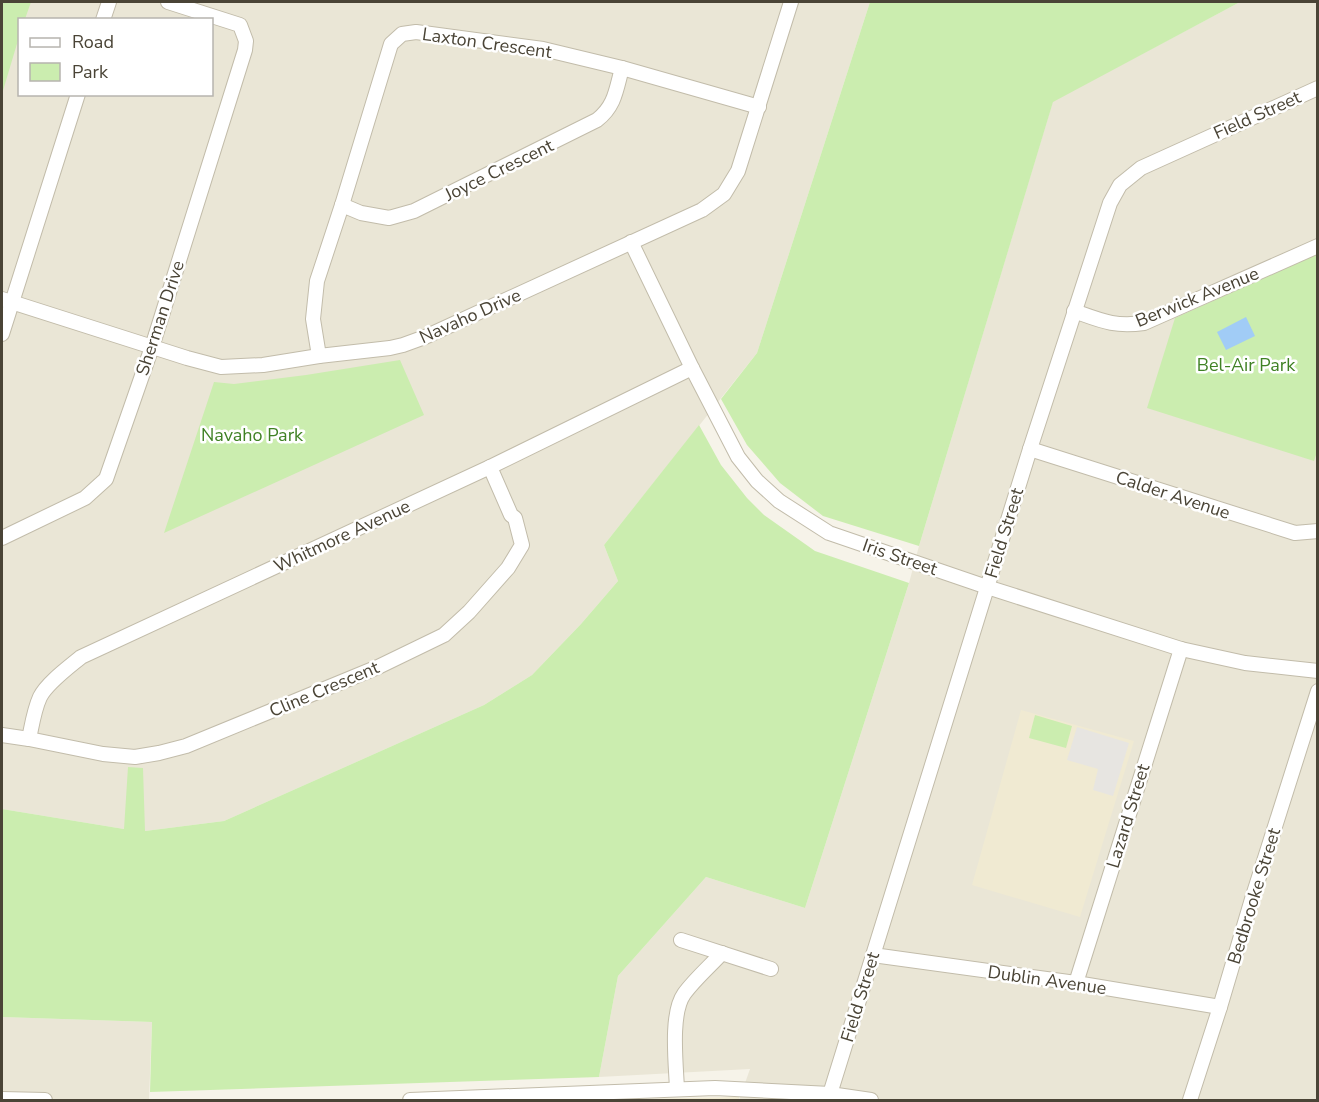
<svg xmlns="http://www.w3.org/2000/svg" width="1319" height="1102" viewBox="0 0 1319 1102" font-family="'Nunito Sans',sans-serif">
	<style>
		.residential { fill: #eae6d6; fill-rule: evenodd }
		.education { fill: #f0ead2 }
		.green { fill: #cbedaf }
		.parking { fill: #e7e5e1 }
		.water { fill: #a1ccf6 }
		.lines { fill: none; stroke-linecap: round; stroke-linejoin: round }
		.minor-casing { stroke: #c2bcaa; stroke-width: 16 }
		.minor { stroke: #fff; stroke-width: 14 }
		.labels { text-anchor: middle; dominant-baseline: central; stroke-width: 5; stroke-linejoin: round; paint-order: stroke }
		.street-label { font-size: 18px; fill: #4a4436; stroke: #fff }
		.park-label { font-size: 18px; fill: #3f8124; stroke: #fff }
	</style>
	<rect width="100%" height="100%" fill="#f6f3e9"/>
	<!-- residential -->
	<g class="residential">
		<path d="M2,2H870L757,353L604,545L618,581L581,624L532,675L484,705L224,821L145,831L124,829L2,809ZM20,20H212V94H20Z"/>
		<polygon points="1240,2 1317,2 1317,1100 739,1100 750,1069 599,1077 618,976 706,877 805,908 909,583 919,546 1053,101"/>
		<polygon points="2,1017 152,1022 149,1100 2,1100"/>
	</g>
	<!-- education -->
	<g class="education">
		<polygon points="1021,710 1134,741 1080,917 972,885"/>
		<polygon points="739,1097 739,1100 580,1100"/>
	</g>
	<!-- green -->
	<g class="green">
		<polygon points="2,2 31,2 25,19 20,20 19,37 2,94"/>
		<polygon points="870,2 1240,2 1053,102 919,546 823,516 780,483 747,445 721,399 757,353"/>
		<polygon points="1317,254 1318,449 1314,461 1147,408 1175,318"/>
		<polygon points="400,360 424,415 164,533 214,382 234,384 306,375"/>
		<polygon points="699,425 721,465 747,498 764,515 815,551 909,583 805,908 706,877 618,976 599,1077 150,1092 152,1022 2,1017 2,809 124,829 128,767 143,768 145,831 224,821 484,705 532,675 581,624 618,581 604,545"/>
		<polygon points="1035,715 1072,726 1066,748 1029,738"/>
	</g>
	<!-- parking -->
	<polygon class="parking" points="1077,727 1129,743 1113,796 1093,790 1098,769 1067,760"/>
	<!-- water -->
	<polygon class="water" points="1246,317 1255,336 1226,350 1217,332"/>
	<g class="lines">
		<!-- minor casing -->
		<g class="minor-casing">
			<g id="minor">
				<polyline points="103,20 109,2"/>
				<path d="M342,205L361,213L389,218L414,211L597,120C615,106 616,90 622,68"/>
				<polyline points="631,242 692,368 738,457 757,481 779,501 829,533 987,587 1181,649 1245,663 1318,671"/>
				<polyline points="2,299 187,358 221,367 263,365 319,356 390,348 403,345 425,337 702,210 724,194 738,171 791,2"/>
				<path d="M1074,311C1102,321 1114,327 1144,323L1318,246"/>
				<polyline points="2,334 78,94"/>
				<polyline points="319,356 313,319 317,281 342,205 391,44 402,34 416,32 543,49 622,68 759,107"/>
				<polyline points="1030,449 1295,533 1318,531"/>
				<polyline points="2,538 85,498 106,479 152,347 245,50 246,41 240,25 168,2"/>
				<polyline points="2,735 29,739 103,754 135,757 159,753 186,746 378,667 444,635 469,612 508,568 522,545 515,518 511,515 490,467"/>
				<path d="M29,739C32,725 34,710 40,697C47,683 69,667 81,657L490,467L692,368"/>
				<polyline points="681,940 771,969"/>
				<polyline points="873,955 1076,983 1220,1007"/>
				<polyline points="1076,983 1181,649"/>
				<path d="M677,1089C676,1064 670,1014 684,994C694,980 710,966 722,953"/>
				<polyline points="830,1094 1030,449 1110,203 1120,185 1141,168 1318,88"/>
				<polyline points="2,1099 45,1100"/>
				<polyline points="410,1100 715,1088 830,1094 871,1100"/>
				<polyline points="1190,1100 1220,1007 1252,899 1318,691"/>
			</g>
		</g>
		<!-- minor -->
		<use href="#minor" class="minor"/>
	</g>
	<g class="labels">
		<!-- street labels -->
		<g class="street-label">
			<text transform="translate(487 43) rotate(8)">Laxton Crescent</text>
			<text transform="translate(1257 115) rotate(-24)">Field Street</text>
			<text transform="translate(499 170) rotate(-26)">Joyce Crescent</text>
			<text transform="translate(1197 297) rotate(-22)">Berwick Avenue</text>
			<text transform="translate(470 316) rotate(-24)">Navaho Drive</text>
			<text transform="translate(160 318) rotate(-72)">Sherman Drive</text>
			<text transform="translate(1173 495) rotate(18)">Calder Avenue</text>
			<text transform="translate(1004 533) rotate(-73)">Field Street</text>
			<text transform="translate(342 536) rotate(-25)">Whitmore Avenue</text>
			<text transform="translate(900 557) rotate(19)">Iris Street</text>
			<text transform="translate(324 689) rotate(-23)">Cline Crescent</text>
			<text transform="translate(1128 816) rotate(-73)">Lazard Street</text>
			<text transform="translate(1254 896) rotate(-73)">Bedbrooke Street</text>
			<text transform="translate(1047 980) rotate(8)">Dublin Avenue</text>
			<text transform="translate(860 997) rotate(-73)">Field Street</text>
		</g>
		<!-- park labels -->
		<g class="park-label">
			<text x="1246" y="365">Bel-Air Park</text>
			<text x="252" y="435">Navaho Park</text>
		</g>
	</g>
	<!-- border -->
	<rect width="1319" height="1102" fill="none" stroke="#4a4436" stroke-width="6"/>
	<!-- legend -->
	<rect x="18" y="18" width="195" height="78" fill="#ffffff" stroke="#b7b4af" stroke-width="1.5"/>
	<rect x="30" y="38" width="30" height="9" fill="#ffffff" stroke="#b7b4af" stroke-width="1.5"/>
	<text x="72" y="48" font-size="18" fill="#4a4436">Road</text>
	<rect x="30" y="63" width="30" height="18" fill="#cbedaf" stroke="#b7b4af" stroke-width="1.5"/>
	<text x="72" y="78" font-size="18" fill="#4a4436">Park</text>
</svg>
